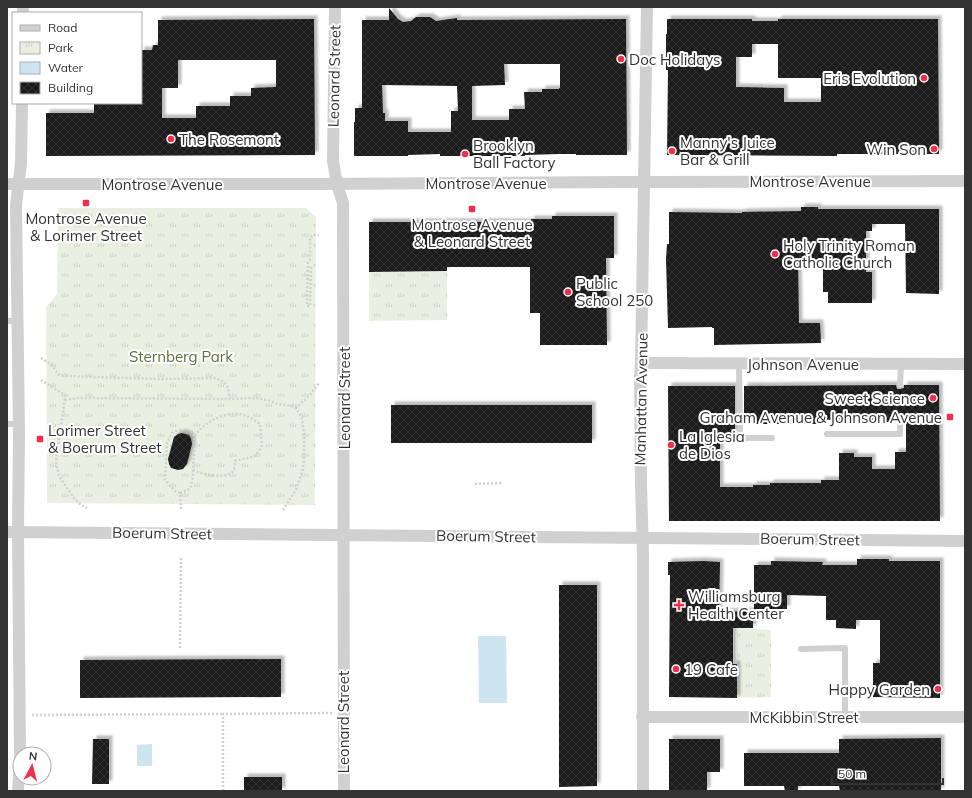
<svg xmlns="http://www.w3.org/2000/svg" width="972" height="798" viewBox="0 0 972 798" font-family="Mulish,sans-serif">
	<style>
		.park { fill: url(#park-tufts) }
		.water { fill: #cde5f0 }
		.building { fill: url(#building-cross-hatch); fill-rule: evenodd; filter: url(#shadow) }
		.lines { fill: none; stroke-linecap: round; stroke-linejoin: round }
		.path { stroke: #d0d0d0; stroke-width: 2.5; stroke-dasharray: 2 2; stroke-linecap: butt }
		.lane { stroke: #d0d0d0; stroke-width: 6 }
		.street { stroke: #d0d0d0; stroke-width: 12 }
		.poi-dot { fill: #f02f4d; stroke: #fff; stroke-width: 1.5 }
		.labels { text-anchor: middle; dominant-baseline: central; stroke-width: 4; stroke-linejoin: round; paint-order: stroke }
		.poi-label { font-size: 15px; fill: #333; stroke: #fff; text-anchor: start }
		.street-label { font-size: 15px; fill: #333; stroke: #fff }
		.park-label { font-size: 15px; fill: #5a733c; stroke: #fff }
	</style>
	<defs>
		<pattern id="park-tufts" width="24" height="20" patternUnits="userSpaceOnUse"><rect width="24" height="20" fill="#eaf0e1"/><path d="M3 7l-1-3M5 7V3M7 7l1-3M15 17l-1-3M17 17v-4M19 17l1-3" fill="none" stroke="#c9cec2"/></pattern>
		<pattern id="building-cross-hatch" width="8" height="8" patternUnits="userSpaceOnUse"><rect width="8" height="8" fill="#1a1a1a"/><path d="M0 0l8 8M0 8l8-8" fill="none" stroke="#333"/></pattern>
		<filter id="shadow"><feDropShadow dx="3.5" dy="-3.5" stdDeviation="1" flood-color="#0004"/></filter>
	</defs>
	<rect width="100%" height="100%" fill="#fff"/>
	<!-- park -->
	<g class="park">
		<polygon points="58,208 306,208 316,217 315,505 47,503 46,307 57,294"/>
		<polygon points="447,271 447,320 369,321 369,272"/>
		<polygon points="737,628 771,630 771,697 737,698"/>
	</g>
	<!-- water -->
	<g class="water">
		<polygon points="478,636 506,636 507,703 479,703"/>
		<polygon points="152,744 152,766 137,766 137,745"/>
	</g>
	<!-- building -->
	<g class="building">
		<path d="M389,8L398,19L403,22L411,21L416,17H430L436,21L457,18V20L626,19L627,155H576V154H559L525,155V156H440V154L408,155V156H354V122H355V108H362V20H389ZM504,64H560V88H559V89H542V92H524L525,109H509V120H472V86L505,85ZM382,85L457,86L458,111H451V132H408V121H385V113H383Z"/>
		<path d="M314,19L315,155L46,156V113H94V103H141V50H152L153,45H158V20ZM178,60H276V87L251,88V96H230V106H196V118H162V88H178Z"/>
		<path d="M667,19H752V21H778V19H938L939,154H837V156L667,155L668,70H666V34H667ZM752,44H778V78H821V102H784V88L736,87V57H752Z"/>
		<polygon points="801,207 818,207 818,209 939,209 939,294 906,293 905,224 872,224 872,231 866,231 866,272 872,272 872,303 828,303 828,292 823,292 823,260 798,260 799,323 820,323 821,343 714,345 714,328 712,328 712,327 668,328 666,259 667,244 669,244 669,212 742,213 742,212 801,211"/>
		<polygon points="552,216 614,216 614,258 606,258 607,345 540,345 540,313 530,313 530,267 447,267 447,271 369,272 369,222 531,222 531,219 552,219"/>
		<polygon points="896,385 897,389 900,389 904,388 904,385 939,385 940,521 669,521 668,386 735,386 735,436 720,436 720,487 753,487 753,485 770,485 770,483 821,483 821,480 839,480 839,453 854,453 854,457 872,457 872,469 895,469 895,452 906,452 906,422 904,422 903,418 900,418 896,419 896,422 872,422 872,419 821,420 821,424 744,424 744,386"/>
		<rect x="391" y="405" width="201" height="38"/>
		<polygon points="182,433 189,435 191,438 192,444 187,464 183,469 178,470 171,468 169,464 168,459 174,437 178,434"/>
		<polygon points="857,559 889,559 889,561 940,561 940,698 873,697 873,663 880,663 880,620 856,620 856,629 836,628 836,620 826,620 826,596 787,595 787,609 754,609 754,565 771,565 771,561 823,562 822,565 857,565"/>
		<polygon points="703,561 720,562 719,612 753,611 753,628 733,628 733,664 737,664 737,698 669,697 670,575 668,575 668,562"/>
		<polygon points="559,585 597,585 597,786 559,787"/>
		<polygon points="281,659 281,697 80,698 80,660"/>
		<polygon points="941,738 941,791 840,791 839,786 798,786 798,791 785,791 784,786 744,786 744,753 839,753 839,739"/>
		<polygon points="93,739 109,739 109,784 92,784"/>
		<polygon points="669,739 720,739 720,772 707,772 707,791 669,791"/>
		<rect x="244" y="777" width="38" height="14"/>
	</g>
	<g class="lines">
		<!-- path -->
		<g class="path">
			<polyline points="311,267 310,306 307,306 308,263 310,260 310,238 312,235 319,235"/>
			<polyline points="41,358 52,365 59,375 64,376 159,379 215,378 224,382 228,388 230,399 256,398 268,400 278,404 297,407"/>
			<polyline points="41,380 65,395 64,407 57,450 56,462 59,476 74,498 81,505 87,508"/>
			<polyline points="65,400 77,398 230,399"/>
			<path d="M193,470C202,474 226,480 233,471C235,468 235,464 235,461L255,456L261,448L262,444L260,424C255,421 249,416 244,415C225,410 204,422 194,437"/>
			<polyline points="475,484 502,483"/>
			<polyline points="180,493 188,490 191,486 193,477 193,467 195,441 193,433 188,430 179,430 172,433 167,443 165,480 175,491 180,493 181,509"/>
			<polyline points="283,510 296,490 303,469 304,455 304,435 302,418 296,408 311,394 319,383"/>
			<polyline points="180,648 181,557"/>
			<polyline points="32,715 223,714"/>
			<polyline points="223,791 223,714 332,713"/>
		</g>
		<!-- lane -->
		<g class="lane">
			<polyline points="7,321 18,321"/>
			<polyline points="739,364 740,438 772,438"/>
			<polyline points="900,385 901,364"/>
			<polyline points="7,424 18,424"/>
			<polyline points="827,434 900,434 900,422"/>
			<polyline points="801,649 845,648 845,717"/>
		</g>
		<!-- street -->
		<g class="street">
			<polyline points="23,7 23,13"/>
			<polyline points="335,7 333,161 337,184 343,203 344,791"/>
			<polyline points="7,184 318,184 623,182 644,182 965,181"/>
			<polyline points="641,363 965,364"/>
			<polyline points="7,532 965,541"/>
			<polyline points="642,717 965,717"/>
			<polyline points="20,754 18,532 19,434 16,205 21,163 22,103"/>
			<polyline points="18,791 20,758"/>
			<polyline points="643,791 643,555 641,483 640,376 641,363 647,7"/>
		</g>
	</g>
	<!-- markers -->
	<g class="poi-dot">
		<circle cx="621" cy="59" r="4"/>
		<circle cx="924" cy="78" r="4"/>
		<circle cx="171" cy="139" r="4"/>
		<circle cx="934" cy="149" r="4"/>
		<circle cx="672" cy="151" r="4"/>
		<circle cx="465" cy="154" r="4"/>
		<rect x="82" y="199" width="8" height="8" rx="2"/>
		<rect x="468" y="205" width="8" height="8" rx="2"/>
		<circle cx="775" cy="254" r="4"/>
		<circle cx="568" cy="292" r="4"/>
		<circle cx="933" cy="398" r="4"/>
		<rect x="946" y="413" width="8" height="8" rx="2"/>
		<rect x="36" y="435" width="8" height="8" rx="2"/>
		<circle cx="671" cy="445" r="4"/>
		<path d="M677 599h4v4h4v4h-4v4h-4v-4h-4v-4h4z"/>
		<circle cx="676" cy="669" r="4"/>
		<circle cx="938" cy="689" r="4"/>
	</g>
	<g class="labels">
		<!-- poi labels -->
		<g class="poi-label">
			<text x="629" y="59">Doc Holidays</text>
			<text x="916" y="78" text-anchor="end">Eris Evolution</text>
			<text x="179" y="139">The Rosemont</text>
			<text x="680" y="142">Manny's Juice<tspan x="680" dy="17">Bar &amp; Grill</tspan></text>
			<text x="473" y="145">Brooklyn<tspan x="473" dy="17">Ball Factory</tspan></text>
			<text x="926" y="149" text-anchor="end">Win Son</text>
			<text x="86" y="218" text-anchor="middle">Montrose Avenue<tspan x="86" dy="17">&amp; Lorimer Street</tspan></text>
			<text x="472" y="224" text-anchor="middle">Montrose Avenue<tspan x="472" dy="17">&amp; Leonard Street</tspan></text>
			<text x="783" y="245">Holy Trinity Roman<tspan x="783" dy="17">Catholic Church</tspan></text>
			<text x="576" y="283">Public<tspan x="576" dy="17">School 250</tspan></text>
			<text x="925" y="398" text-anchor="end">Sweet Science</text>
			<text x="942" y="417" text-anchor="end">Graham Avenue &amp; Johnson Avenue</text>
			<text x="48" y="430">Lorimer Street<tspan x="48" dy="17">&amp; Boerum Street</tspan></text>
			<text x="679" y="436">La Iglesia<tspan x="679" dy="17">de Dios</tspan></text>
			<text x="688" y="596">Williamsburg<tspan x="688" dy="17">Health Center</tspan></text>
			<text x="684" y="669">19 Cafe</text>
			<text x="930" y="689" text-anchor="end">Happy Garden</text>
		</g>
		<!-- street labels -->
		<g class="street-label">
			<text transform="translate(334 76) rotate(-89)">Leonard Street</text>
			<text x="810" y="181">Montrose Avenue</text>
			<text x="486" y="183">Montrose Avenue</text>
			<text x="162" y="184">Montrose Avenue</text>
			<text x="803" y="364">Johnson Avenue</text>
			<text transform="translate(344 398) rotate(-90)">Leonard Street</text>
			<text transform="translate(641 399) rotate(-89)">Manhattan Avenue</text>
			<text transform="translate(162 533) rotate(1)">Boerum Street</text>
			<text transform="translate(486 536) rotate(1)">Boerum Street</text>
			<text transform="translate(810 539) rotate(1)">Boerum Street</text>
			<text x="804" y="717">McKibbin Street</text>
			<text transform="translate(343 722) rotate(-90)">Leonard Street</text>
		</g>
		<!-- park labels -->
		<g class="park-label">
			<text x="181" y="356">Sternberg Park</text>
		</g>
	</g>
	<!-- border -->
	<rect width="972" height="798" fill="none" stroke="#333333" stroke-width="16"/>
	<!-- legend -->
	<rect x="12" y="12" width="130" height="92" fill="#ffffff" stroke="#adadad"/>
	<rect x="20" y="25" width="20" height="6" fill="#d0d0d0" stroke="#adadad"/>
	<text x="48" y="32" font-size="12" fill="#333333">Road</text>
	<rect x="20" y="42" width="20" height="12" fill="url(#park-tufts)" stroke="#adadad"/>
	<text x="48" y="52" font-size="12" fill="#333333">Park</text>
	<rect x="20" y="62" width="20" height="12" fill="#cde5f0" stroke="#adadad"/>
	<text x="48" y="72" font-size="12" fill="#333333">Water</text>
	<rect x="20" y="82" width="20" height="12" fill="url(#building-cross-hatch)" stroke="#adadad"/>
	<text x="48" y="92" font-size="12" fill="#333333">Building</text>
	<!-- north arrow -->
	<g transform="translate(32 766) rotate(7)"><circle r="19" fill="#ffffff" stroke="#adadad"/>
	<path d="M0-3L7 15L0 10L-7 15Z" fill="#f02f4d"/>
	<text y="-6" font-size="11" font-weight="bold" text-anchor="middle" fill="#333333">N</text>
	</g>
	<!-- scale -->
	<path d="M832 778v6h111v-6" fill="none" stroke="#333333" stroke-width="2"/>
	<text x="838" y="778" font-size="12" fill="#333333" stroke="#ffffff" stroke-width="3" paint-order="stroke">50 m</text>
</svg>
